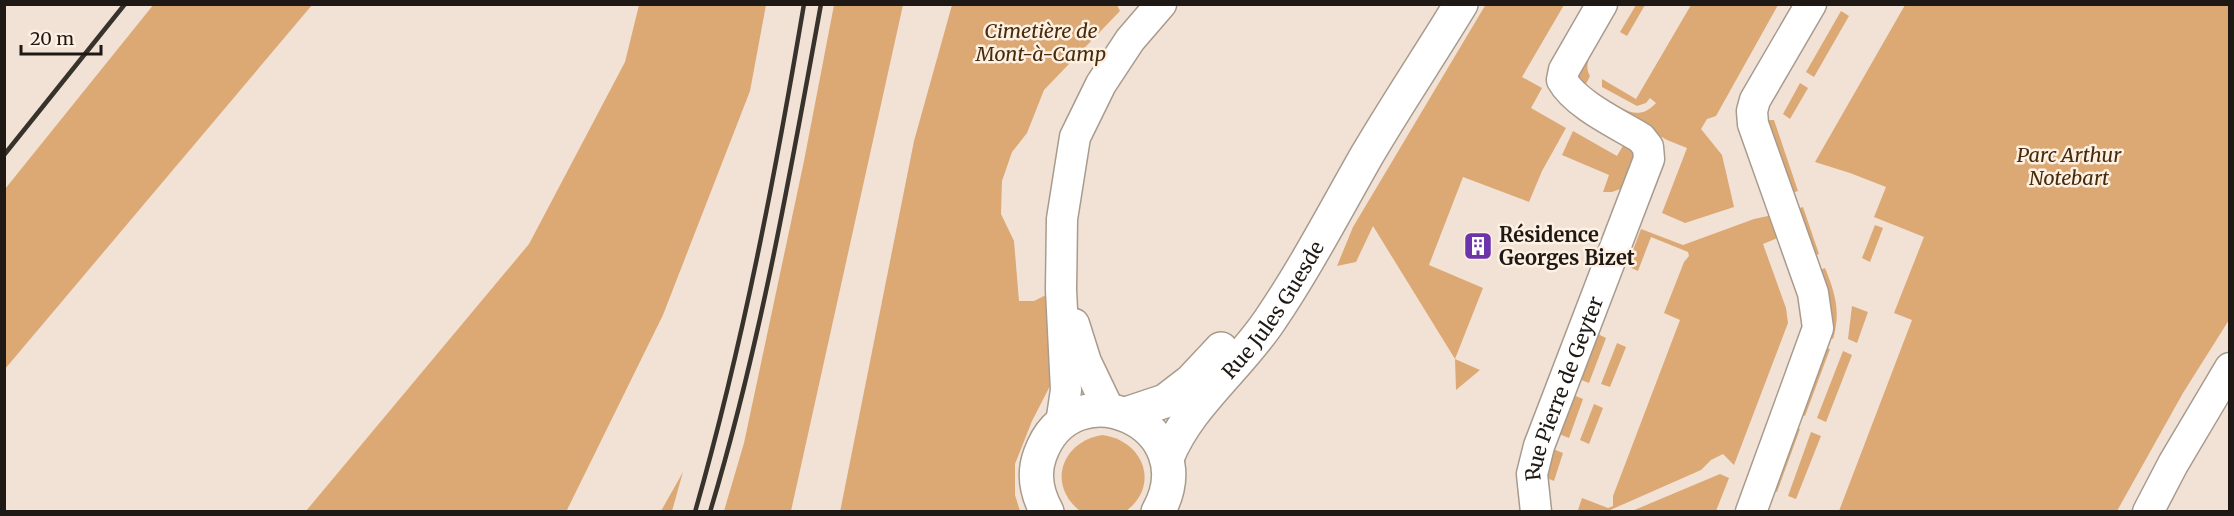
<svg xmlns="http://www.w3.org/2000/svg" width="2234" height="516" viewBox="0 0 2234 516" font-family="Merriweather,serif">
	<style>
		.green { fill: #dca975 }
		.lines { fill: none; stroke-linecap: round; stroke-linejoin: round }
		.minor-casing { stroke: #a89b8e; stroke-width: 33 }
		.tertiary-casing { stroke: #a89b8e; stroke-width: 36 }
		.minor { stroke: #fff; stroke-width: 30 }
		.tertiary { stroke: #fff; stroke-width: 33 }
		.rail { stroke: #38322c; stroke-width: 4.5 }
		.labels { text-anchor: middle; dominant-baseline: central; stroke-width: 5; stroke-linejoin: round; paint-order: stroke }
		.park-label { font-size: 20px; font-style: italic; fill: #472c0c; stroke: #fef0e2 }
		.poi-label { font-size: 20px; font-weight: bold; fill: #1e1914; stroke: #fef0e2; text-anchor: start }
		.street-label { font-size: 20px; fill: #1e1914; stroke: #fef0e2 }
	</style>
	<rect width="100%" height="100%" fill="#f1e2d5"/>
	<!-- green -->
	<g class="green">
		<polygon points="154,4 312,5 5,369 5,189"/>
		<polygon points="1486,4 1564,5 1522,77 1542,88 1531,108 1566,128 1542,171 1529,202 1463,177 1429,265 1483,288 1455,359 1480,370 1456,390 1455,359 1373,226 1356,262 1337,266 1353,227"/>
		<polygon points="639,5 766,5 750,91 663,315 567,510 306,511 529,244 625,62"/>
		<polygon points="834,5 903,5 791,511 724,511 744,443 804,161"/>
		<polygon points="952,5 1117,5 1120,11 1044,90 1027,133 1012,152 1002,181 1001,214 1014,241 1019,301 1034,301 1050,293 1056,313 1050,386 1032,421 1015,464 1015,495 1020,511 840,512 914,141"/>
		<polygon points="1636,5 1645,5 1627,36 1620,32"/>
		<path d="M1691,5H1778L1716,116L1707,119L1701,129L1722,155L1734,207L1685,223L1662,213L1687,148L1667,140L1598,101L1604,98C1623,108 1638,123 1656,103L1650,98L1646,103L1637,106L1602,87V79L1636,99Z"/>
		<polygon points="1905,5 2229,5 2229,320 2183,393 2117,511 1839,511 1912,320 1894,313 1924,237 1874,217 1886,187 1850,173 1815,162"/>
		<polygon points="1841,11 1849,16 1814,77 1806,72"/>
		<path d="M1594,31L1602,35C1595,48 1582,62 1590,76L1583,90L1577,84V58Z"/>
		<polygon points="1800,83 1808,88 1790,119 1783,114"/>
		<polygon points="1763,120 1774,120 1798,191 1788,194"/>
		<polygon points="1573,131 1617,156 1628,137 1638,162 1623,188 1612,192 1603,192 1609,175 1562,155"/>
		<polygon points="1803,207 1819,254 1810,257 1793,210"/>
		<polygon points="1777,214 1785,235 1763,244 1786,308 1788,323 1734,465 1723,454 1711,460 1701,470 1608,511 1578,510 1582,498 1608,508 1613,506 1613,496 1680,320 1664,313 1684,262 1689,256 1688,252 1651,237 1638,271 1627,266 1641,229 1683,245 1754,219"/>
		<polygon points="1875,225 1883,228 1870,262 1862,258"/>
		<path d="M1825,268C1835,293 1841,312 1833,339L1825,335L1814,272Z"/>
		<polygon points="1852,306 1868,312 1857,343 1848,339"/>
		<polygon points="1594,332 1606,338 1589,383 1576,378"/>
		<polygon points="1617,343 1626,347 1610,387 1601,384"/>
		<polygon points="1820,346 1830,349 1805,416 1797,413"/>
		<polygon points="1843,351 1852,355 1826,422 1817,418"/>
		<polygon points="1569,393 1583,399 1569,438 1554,432"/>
		<polygon points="1594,404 1603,408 1589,444 1580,440"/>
		<polygon points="1791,426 1800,429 1777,492 1768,488"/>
		<polygon points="1811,432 1821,436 1796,499 1788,496"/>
		<path d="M1102,435C1143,440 1161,485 1126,511H1080C1047,485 1061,442 1102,435Z"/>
		<polygon points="1548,447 1563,453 1554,481 1540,475"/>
		<polygon points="683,472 672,511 661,511"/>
		<polygon points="1720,474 1729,478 1716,511 1632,511"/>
	</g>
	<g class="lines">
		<!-- minor casing -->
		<g class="minor-casing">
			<g id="minor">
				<polyline points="1074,324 1086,362 1109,410"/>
				<polyline points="1061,424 1066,390 1061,290 1062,219 1075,137 1101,84 1130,40 1161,4"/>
				<path id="s1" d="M1536,512L1532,474L1539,446L1649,159L1648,147L1641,138C1618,124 1575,104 1562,80L1564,70L1602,4"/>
				<polyline points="1751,512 1818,328 1813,293 1753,124 1752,111 1755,100 1811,4"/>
				<polyline points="2148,512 2173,464 2230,368"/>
			</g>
		</g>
		<!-- tertiary casing -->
		<g class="tertiary-casing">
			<g id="tertiary">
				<polyline points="1126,414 1165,401 1191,381 1221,349"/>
				<path id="s2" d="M1167,458C1188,405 1238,368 1270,320C1306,267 1335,211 1367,155C1397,104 1430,55 1461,4"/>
				<path d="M1047,512C1037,494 1033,474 1040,455C1072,365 1207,424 1158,512"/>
			</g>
		</g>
		<!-- minor -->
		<use href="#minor" class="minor"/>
		<!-- tertiary -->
		<use href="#tertiary" class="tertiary"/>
		<!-- rail -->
		<g class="rail">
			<polyline points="4,155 125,4"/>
			<path d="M695,512C743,344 775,176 804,4"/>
			<path d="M710,512C760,346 790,175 821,4"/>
		</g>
	</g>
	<!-- icons -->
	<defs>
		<g id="building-square" transform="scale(1.5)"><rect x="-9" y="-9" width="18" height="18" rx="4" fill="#6c34aa" stroke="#fef0e2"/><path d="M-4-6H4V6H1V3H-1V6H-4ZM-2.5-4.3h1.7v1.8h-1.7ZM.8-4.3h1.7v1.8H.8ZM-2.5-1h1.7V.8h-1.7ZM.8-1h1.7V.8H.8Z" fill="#fff"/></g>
	</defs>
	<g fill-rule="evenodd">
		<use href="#building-square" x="1478" y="246"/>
	</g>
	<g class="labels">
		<!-- park labels -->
		<g class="park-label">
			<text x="1041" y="30">Cimetière de<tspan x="1041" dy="23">Mont-à-Camp</tspan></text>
			<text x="2069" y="154">Parc Arthur<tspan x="2069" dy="23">Notebart</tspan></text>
		</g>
		<!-- poi labels -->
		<g class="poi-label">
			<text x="1499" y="234">Résidence<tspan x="1499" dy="23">Georges Bizet</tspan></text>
		</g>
		<!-- street labels -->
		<g class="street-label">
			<text stroke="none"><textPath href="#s2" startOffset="183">Rue Jules Guesde</textPath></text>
			<text stroke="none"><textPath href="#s1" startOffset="129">Rue Pierre de Geyter</textPath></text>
		</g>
	</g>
	<!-- border -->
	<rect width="2234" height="516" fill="none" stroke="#1e1914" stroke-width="12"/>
	<!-- scale -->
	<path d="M21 45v9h80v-9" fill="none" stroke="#1e1914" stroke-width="3"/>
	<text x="30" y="45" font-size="18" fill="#1e1914" stroke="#fef0e2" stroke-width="4.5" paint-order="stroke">20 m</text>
</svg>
